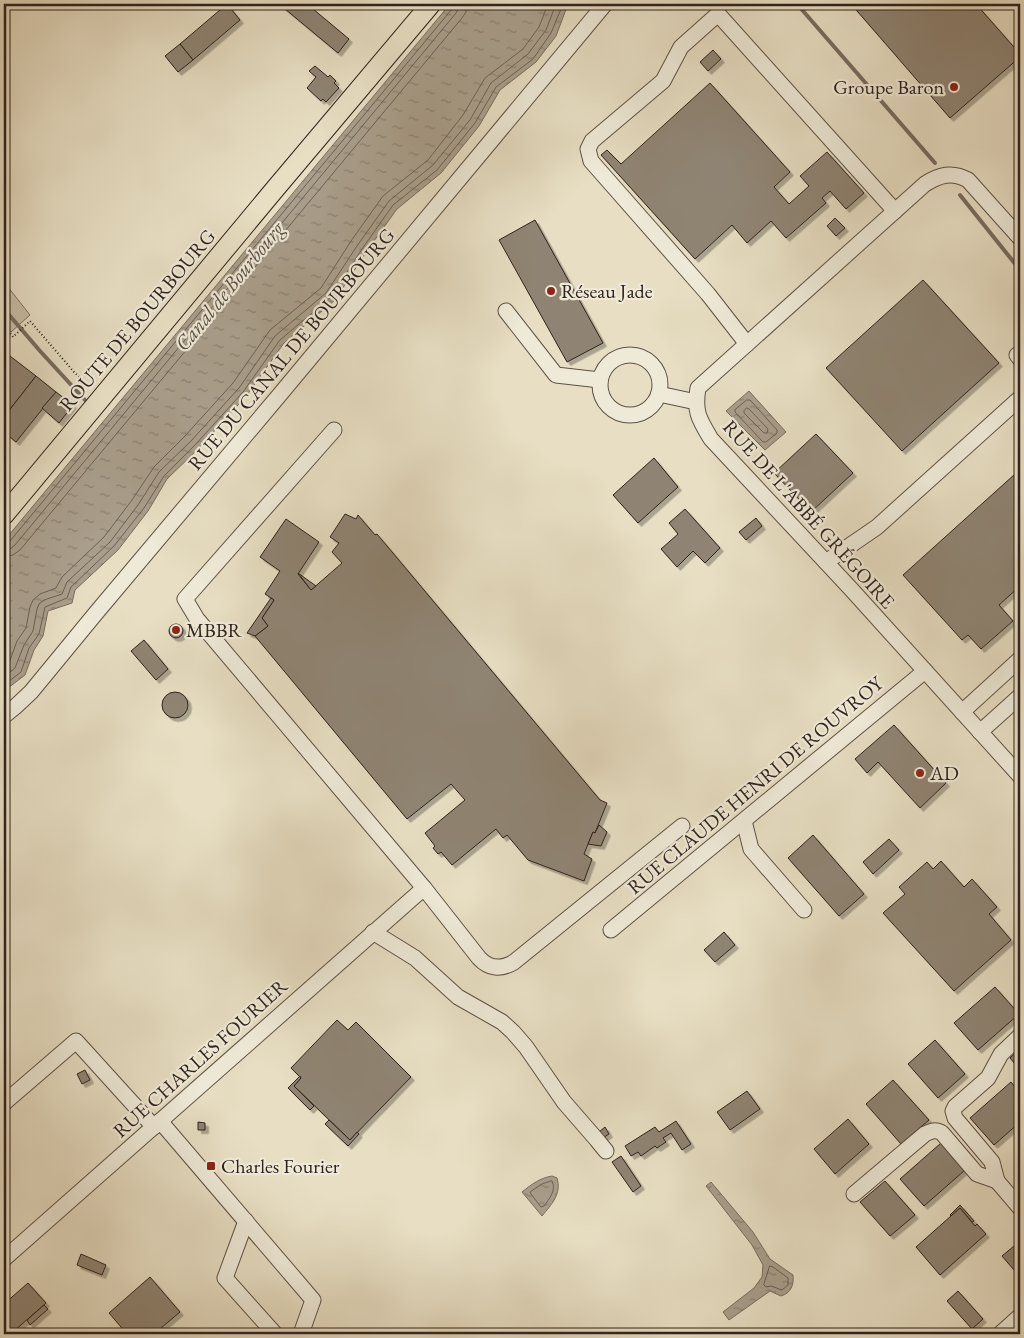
<svg xmlns="http://www.w3.org/2000/svg" width="1024" height="1338" viewBox="0 0 1024 1338" font-family="'EB Garamond',serif">
	<style>
		.grass { fill: #c8bea7; stroke: #7c7062 }
		.water { fill: url(#water-ripples); stroke: #796c5f }
		.lines { fill: none; stroke-linecap: round; stroke-linejoin: round }
		.shore { stroke: #6c6054; stroke-width: 1 }
		.stream { stroke: #796c5f; stroke-width: 4 }
		.building { fill: #8f8473; stroke: #30221d; filter: url(#shadow) }
		.minor-casing { stroke: #5e5146; stroke-width: 17 }
		.major-casing { stroke: #30221d; stroke-width: 21 }
		.path { stroke: #30221d; stroke-width: 2; stroke-dasharray: 1 2.5; stroke-linecap: butt }
		.minor { stroke: #efead8; stroke-width: 15 }
		.major { stroke: #e7dec3; stroke-width: 19 }
		.poi-dot { fill: #8f2418; stroke: #efead8; stroke-width: 2 }
		.labels { text-anchor: middle; dominant-baseline: central; stroke-width: 4.5; stroke-linejoin: round; paint-order: stroke }
		.poi-label { font-size: 20px; fill: #30221d; stroke: #efead8; text-anchor: start }
		.street-label { font-size: 20px; fill: #30221d; stroke: #efead8 }
		.water-label { font-size: 21px; font-style: italic; fill: #5a4d44; stroke: #efead8 }
	</style>
	<defs>
		<pattern id="water-ripples" width="26" height="14" patternUnits="userSpaceOnUse" patternTransform="scale(1.25)"><rect width="26" height="14" fill="#a99e8b"/><path d="M2 4q2-2 4 0t4 0M15 11q2-2 4 0t4 0" fill="none" stroke="#8a8071"/></pattern>
		<filter id="shadow"><feDropShadow dx="3.5" dy="3.5" stdDeviation="0" flood-color="#0004"/></filter>
	</defs>
	<rect width="100%" height="100%" fill="#e7dec3"/>
	<filter id="stains"><feTurbulence type="fractalNoise" baseFrequency=".004" numOctaves="4"/><feColorMatrix values="0 0 0 0 .2 0 0 0 0 .09 0 0 0 0 .02 0 0 0 .5 -.17"/></filter>
	<radialGradient id="worn" r=".72"><stop offset=".6" stop-color="#630" stop-opacity="0"/><stop offset="1" stop-color="#630" stop-opacity=".3"/></radialGradient>
	<!-- grass -->
	<polygon class="grass" points="4,282 30,315 11,332 4,324"/>
	<!-- water -->
	<g class="water">
		<polygon points="450,4 568,4 556,36 536,62 500,90 479,126 441,173 397,209 366,252 335,300 284,343 247,395 199,448 167,479 148,511 118,550 75,590 72,603 48,611 43,636 34,650 25,675 4,691 4,541"/>
		<polygon points="749,391 786,432 765,450 726,411"/>
		<path d="M552,1176L557,1178C562,1194 551,1205 542,1216L522,1192C532,1184 540,1178 552,1176Z"/>
		<path d="M711,1182L753,1232L770,1259L793,1275C794,1285 791,1293 781,1296L770,1291L729,1320L723,1312L754,1288L762,1277L763,1265L752,1245L706,1186Z"/>
	</g>
	<g class="lines">
		<!-- shore -->
		<g class="shore">
			<polygon points="747,400 750,400 777,430 777,433 766,442 763,442 735,412 735,410"/>
			<polygon points="747,408 749,409 768,429 767,433 764,433 744,413 744,411"/>
			<polyline points="4,543 10,541 452,9 453,4"/>
			<polyline points="4,550 10,549 15,545 456,13 459,8 459,4"/>
			<polyline points="4,557 13,555 20,550 462,18 466,12 467,4"/>
			<polyline points="4,667 9,663 17,641 26,628 30,607 33,600 40,594 56,588 62,577 104,537 132,500 154,467 185,436 233,383 270,330 321,288 351,241 383,196 428,160 463,115 485,78 523,49 539,27 548,4"/>
			<polyline points="4,677 15,668 24,645 33,631 37,609 39,604 44,600 62,594 67,582 110,542 138,505 159,472 191,441 239,388 275,336 326,293 357,246 389,201 433,165 470,120 491,83 528,54 546,30 556,4"/>
			<polyline points="4,685 21,672 29,648 39,634 45,607 67,598 71,587 114,546 144,508 164,476 195,445 243,392 280,340 331,297 362,249 393,205 437,170 475,123 496,87 533,59 551,33 563,4"/>
			<path d="M552,1181C557,1190 549,1199 544,1206L541,1207L531,1194L530,1192L542,1184Z"/>
			<polygon points="770,1266 773,1267 788,1278 788,1285 782,1290 771,1286 766,1287 764,1285"/>
		</g>
		<!-- stream -->
		<g class="stream">
			<polyline points="797,4 935,163"/>
			<polyline points="960,195 1020,270"/>
			<polyline points="4,309 40,351 85,400"/>
		</g>
	</g>
	<!-- building -->
	<g class="building">
		<polygon points="227,4 240,20 193,60 180,44"/>
		<polygon points="279,4 307,4 349,39 338,53"/>
		<polygon points="851,4 976,4 1020,54 1020,57 950,118"/>
		<polygon points="180,44 193,60 178,72 165,56"/>
		<polygon points="713,50 721,59 708,71 700,62"/>
		<polygon points="315,66 328,77 330,75 336,81 334,83 339,88 326,102 323,99 321,101 307,88 316,77 309,71"/>
		<polygon points="710,83 790,172 774,187 789,204 809,186 800,176 827,152 864,193 846,209 830,191 822,198 826,203 786,238 771,221 747,243 732,225 695,259 601,155 607,150 621,164"/>
		<polygon points="835,218 845,228 836,236 827,226"/>
		<polygon points="535,220 603,343 567,362 499,240"/>
		<polygon points="923,280 999,363 902,451 826,368"/>
		<polygon points="10,356 36,376 4,417 4,364"/>
		<polygon points="36,376 56,392 16,442 4,432 4,417"/>
		<polygon points="56,392 73,405 59,423 42,408"/>
		<polygon points="816,434 853,473 811,512 774,473"/>
		<polygon points="654,458 678,487 638,523 613,495"/>
		<polygon points="1015,474 1020,480 1020,586 999,605 1013,621 981,649 968,635 962,640 903,575"/>
		<polygon points="685,509 720,548 705,563 693,551 677,567 661,549 678,534 669,523"/>
		<polygon points="345,514 356,519 358,515 375,535 377,534 600,800 607,803 595,833 593,832 584,854 592,859 584,881 528,860 507,835 503,838 496,829 452,865 441,852 438,854 433,848 435,846 425,833 465,800 451,784 407,819 255,636 268,626 262,618 274,600 265,594 280,571 260,557 286,519 319,542 298,574 311,590 342,563 332,552 339,543 330,537"/>
		<polygon points="756,518 762,526 746,540 739,532"/>
		<polygon points="298,573 316,586 311,590"/>
		<polygon points="271,598 274,600 262,618 268,626 255,636 247,633"/>
		<circle cx="176" cy="631" r="7"/>
		<polygon points="144,640 168,669 156,680 131,651"/>
		<circle cx="175" cy="705" r="13"/>
		<polygon points="894,725 946,783 920,808 878,762 867,773 855,759"/>
		<polygon points="599,825 607,832 601,846 588,844 593,832 595,833"/>
		<polygon points="813,835 864,894 839,916 788,858"/>
		<polygon points="889,839 899,850 873,874 863,862"/>
		<polygon points="941,861 964,887 972,879 997,907 989,914 1011,940 954,991 883,913 905,894 899,887 927,862 933,869"/>
		<polygon points="724,932 735,945 715,962 704,950"/>
		<polygon points="995,987 1019,1014 978,1050 954,1023"/>
		<polygon points="337,1020 348,1030 356,1022 411,1077 350,1140 294,1086 301,1078 291,1068"/>
		<polygon points="935,1040 965,1074 938,1098 908,1064"/>
		<polygon points="1020,1049 1020,1070 1010,1058"/>
		<polygon points="85,1070 90,1080 82,1084 77,1074"/>
		<polygon points="300,1076 301,1078 294,1086 314,1106 310,1110 288,1088"/>
		<polygon points="893,1080 929,1120 901,1144 866,1104"/>
		<polygon points="1011,1082 1020,1093 1020,1122 994,1145 970,1118"/>
		<polygon points="747,1091 760,1109 730,1130 717,1112"/>
		<polygon points="848,1119 869,1144 835,1174 814,1149"/>
		<polygon points="329,1120 350,1140 357,1132 359,1134 348,1146 325,1124"/>
		<polygon points="676,1121 691,1144 682,1150 671,1133 663,1138 666,1142 657,1148 655,1146 641,1156 638,1152 631,1156 625,1146 655,1127 659,1132"/>
		<polygon points="198,1122 205,1123 205,1130 198,1130"/>
		<polygon points="605,1127 609,1134 603,1138 599,1132"/>
		<polygon points="941,1143 965,1170 924,1206 900,1179"/>
		<polygon points="621,1156 641,1186 633,1192 612,1162"/>
		<polygon points="885,1181 915,1215 890,1236 860,1202"/>
		<polygon points="960,1205 974,1221 972,1222 960,1208 951,1216 950,1215"/>
		<polygon points="960,1208 975,1226 977,1224 986,1234 940,1275 916,1247"/>
		<polygon points="1020,1241 1020,1277 1002,1256"/>
		<polygon points="81,1254 106,1265 102,1275 77,1265"/>
		<polygon points="150,1277 180,1312 154,1334 127,1334 109,1313"/>
		<polygon points="28,1283 46,1303 13,1332 4,1321 4,1304"/>
		<polygon points="958,1291 983,1319 972,1329 947,1301"/>
		<polygon points="44,1305 48,1309 30,1325 27,1320"/>
	</g>
	<g class="lines">
		<!-- minor casing -->
		<g class="minor-casing">
			<g id="minor">
				<path d="M1020,238L968,180C952,171 939,175 925,184L698,388C694,412 699,419 711,439L851,589L1020,776"/>
				<polyline points="506,311 556,375 600,380"/>
				<polyline points="747,344 708,294 591,161 588,149 592,141 663,81 681,47 718,14 895,211"/>
				<circle cx="630" cy="385" r="30"/>
				<polyline points="1017,355 1020,359"/>
				<polyline points="659,394 696,402"/>
				<path d="M334,430L185,599L197,619L424,888L479,958C489,969 501,970 514,962L682,826"/>
				<polyline points="826,562 877,527 1020,398"/>
				<polyline points="962,712 1020,659"/>
				<polyline points="4,716 15,707 31,692 96,613 282,392 605,4"/>
				<polyline points="980,732 1020,696"/>
				<polyline points="744,821 751,849 804,910"/>
				<polyline points="611,930 925,671"/>
				<polyline points="373,932 415,958 458,997 502,1022 513,1032 526,1047 564,1102 597,1140 606,1151"/>
				<polyline points="4,1103 76,1041 154,1127"/>
				<polyline points="160,1121 313,1300 301,1334"/>
				<polyline points="997,1181 1020,1208"/>
				<path d="M854,1194L925,1134C931,1131 936,1129 942,1133L977,1174L997,1181L992,1162L955,1118L953,1111L955,1107L988,1078L1001,1054L1020,1036"/>
				<polyline points="246,1221 225,1278 275,1334"/>
				<polyline points="4,1259 424,888"/>
				<polyline points="1000,1334 1020,1316"/>
			</g>
		</g>
		<!-- major casing -->
		<g class="major-casing">
			<polyline id="major" points="4,515 275,189 431,4"/>
		</g>
		<!-- path -->
		<polyline class="path" points="4,325 13,337 30,321 74,372 91,388"/>
		<!-- minor -->
		<use href="#minor" class="minor"/>
		<!-- major -->
		<use href="#major" class="major"/>
	</g>
	<!-- markers -->
	<g class="poi-dot">
		<circle cx="954" cy="87" r="5"/>
		<circle cx="551" cy="291" r="5"/>
		<circle cx="176" cy="630" r="5"/>
		<circle cx="920" cy="773" r="5"/>
		<rect x="206" y="1161" width="10" height="10" rx="2.5"/>
	</g>
	<g class="labels">
		<!-- poi labels -->
		<g class="poi-label">
			<text x="944" y="87" text-anchor="end">Groupe Baron</text>
			<text x="561" y="291">Réseau Jade</text>
			<text x="186" y="630">MBBR</text>
			<text x="930" y="773">AD</text>
			<text x="221" y="1166">Charles Fourier</text>
		</g>
		<!-- street labels -->
		<g class="street-label">
			<text transform="translate(137 320) rotate(-50)">ROUTE DE BOURBOURG</text>
			<text transform="translate(291 349) rotate(-50)">RUE DU CANAL DE BOURBOURG</text>
			<text transform="translate(809 514) rotate(48)">RUE DE L'ABBÉ GRÉGOIRE</text>
			<text transform="translate(755 785) rotate(-40)">RUE CLAUDE HENRI DE ROUVROY</text>
			<text transform="translate(200 1058) rotate(-42)">RUE CHARLES FOURIER</text>
		</g>
		<!-- water labels -->
		<g class="water-label">
			<text transform="translate(229 286) rotate(-51)">Canal de Bourbourg</text>
		</g>
	</g>
	<!-- margin -->
	<rect width="1024" height="1338" fill="none" stroke="#e7dec3" stroke-width="20"/>
	<rect x="5" y="5" width="1014" height="1328" fill="none" stroke="#30221d" stroke-width="2.5"/>
	<rect x="10" y="10" width="1004" height="1318" fill="none" stroke="#30221d"/>
	<rect width="100%" height="100%" filter="url(#stains)"/>
	<rect width="100%" height="100%" fill="url(#worn)"/>
</svg>
